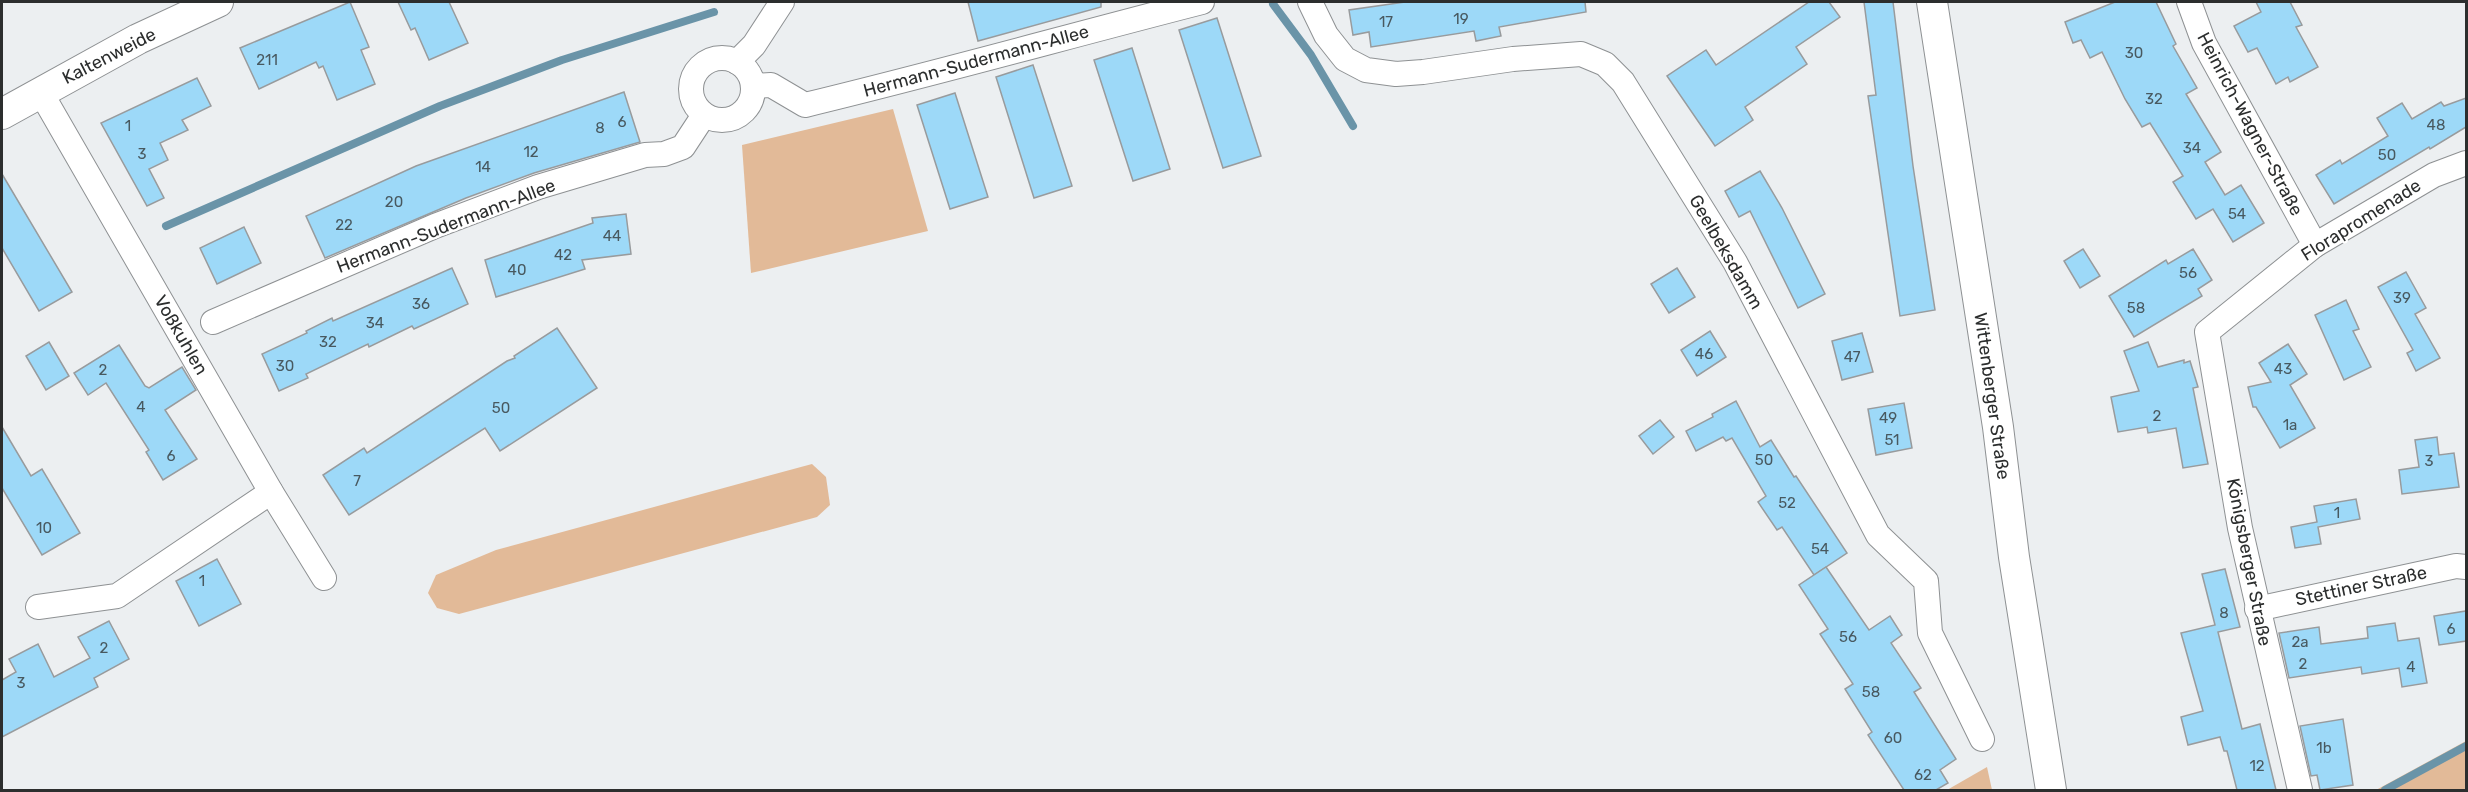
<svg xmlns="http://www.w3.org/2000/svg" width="2468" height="792" viewBox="0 0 2468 792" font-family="Rubik,sans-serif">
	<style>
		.green { fill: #e2ba98 }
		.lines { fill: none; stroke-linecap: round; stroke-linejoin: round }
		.stream { stroke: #6a94a8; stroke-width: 8 }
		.building { fill: #9dd9f8; stroke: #989b9d; stroke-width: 1.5 }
		.minor-casing { stroke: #8e9193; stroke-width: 26 }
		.major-casing { stroke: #8e9193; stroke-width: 32 }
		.minor { stroke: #fff; stroke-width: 24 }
		.major { stroke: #fff; stroke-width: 30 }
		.labels { text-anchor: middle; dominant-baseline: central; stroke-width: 4.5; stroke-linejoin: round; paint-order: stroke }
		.number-label { font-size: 15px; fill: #485960 }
		.street-label { font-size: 18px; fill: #2c2e2e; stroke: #fff }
	</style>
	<rect width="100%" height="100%" fill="#eceff1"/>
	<!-- green -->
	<g class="green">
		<polygon points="893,109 928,231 751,273 742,145"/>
		<polygon points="812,464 826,477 830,505 817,517 459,614 437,608 428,593 436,575 496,550"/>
		<polygon points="2466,741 2466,790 2376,790"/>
		<polygon points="1987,767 1992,790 1947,790"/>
	</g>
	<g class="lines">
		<!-- stream -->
		<g class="stream">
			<polyline points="1273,4 1311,55 1353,126"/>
			<polyline points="166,226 440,106 562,60 714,12"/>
			<polyline points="2385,790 2466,746"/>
		</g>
	</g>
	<!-- building -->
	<g class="building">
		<polygon points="350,2 369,47 361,50 375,84 337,100 323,66 319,68 316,62 259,89 240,48"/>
		<polygon points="398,2 449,2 468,43 429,60 415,28 411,30"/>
		<polygon points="968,2 1101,2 1101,7 978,41"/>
		<polygon points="1405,2 1585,2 1586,12 1499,27 1501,36 1476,41 1474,31 1371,47 1369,32 1353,35 1349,10"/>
		<polygon points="1809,2 1829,2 1840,17 1796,47 1807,64 1745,107 1753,120 1715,146 1667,76 1706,50 1716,65"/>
		<polygon points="1864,2 1893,2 1913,166 1935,310 1900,316 1868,96 1876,95"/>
		<polygon points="2115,2 2156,2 2176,44 2173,46 2197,88 2186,94 2221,152 2205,162 2225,195 2241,185 2264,223 2233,242 2213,209 2196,219 2173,182 2183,176 2150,123 2142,127 2125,99 2102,52 2090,58 2081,40 2073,43 2065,22"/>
		<polygon points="2256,2 2290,2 2302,25 2296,27 2318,67 2290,82 2288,77 2276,84 2257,48 2248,52 2234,26 2261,12"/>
		<polygon points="1217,18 1261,156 1223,168 1179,30"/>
		<polygon points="1132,48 1170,169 1133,181 1094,60"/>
		<polygon points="1033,65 1072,186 1034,198 996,77"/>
		<polygon points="197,78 211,106 182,120 188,130 160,143 168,160 149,169 164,198 147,206 101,123"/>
		<polygon points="624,92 640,142 534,173 466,198 325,258 306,216 416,166"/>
		<polygon points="955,93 988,197 950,209 917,105"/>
		<polygon points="2466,98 2466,127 2430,149 2429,147 2334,204 2316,175 2340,160 2342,164 2388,136 2377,118 2402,103 2412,119 2441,102 2444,106"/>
		<polygon points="1760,171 1782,208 1825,294 1798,308 1750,211 1739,217 1725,191"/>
		<polygon points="2,174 72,292 39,311 2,248"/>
		<polygon points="626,214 631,254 582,260 585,269 496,297 485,260 593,223 592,218"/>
		<polygon points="244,227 261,263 217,284 200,248"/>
		<polygon points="2083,249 2100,276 2080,288 2064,261"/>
		<polygon points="2193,249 2212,280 2198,289 2202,296 2134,337 2109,296 2166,260 2168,264"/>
		<polygon points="452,268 468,304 414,329 412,326 369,347 368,344 306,374 308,378 279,391 262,354 307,333 306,331 332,318 333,321"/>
		<polygon points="1677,268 1695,297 1669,313 1651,284"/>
		<polygon points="2406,272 2426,308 2415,314 2440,358 2416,371 2407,353 2413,350 2378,287"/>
		<polygon points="2346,300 2359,329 2353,331 2371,367 2344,380 2315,315"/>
		<polygon points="557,328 597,388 500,451 485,428 349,515 323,475 364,448 367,453 507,361 515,358 514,356"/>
		<polygon points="1710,331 1726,357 1697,376 1681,350"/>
		<polygon points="1862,333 1873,372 1842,380 1832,341"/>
		<polygon points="49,342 69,376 46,390 26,356"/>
		<polygon points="2148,342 2158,367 2184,360 2184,363 2190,361 2198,387 2193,388 2208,464 2183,468 2176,428 2148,433 2147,427 2118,432 2111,397 2139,391 2124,351"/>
		<polygon points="2288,344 2307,374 2290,385 2315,428 2280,448 2256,407 2253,407 2248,387 2271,382 2259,363"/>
		<polygon points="119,345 145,386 149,388 182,367 196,390 165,410 197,459 163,480 146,452 149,450 106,383 88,395 74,373"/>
		<polygon points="1736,401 1760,447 1771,440 1794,477 1796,476 1847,553 1814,575 1782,527 1777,530 1758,502 1766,496 1732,438 1726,441 1723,437 1696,451 1686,431 1713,417 1712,414"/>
		<polygon points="1904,403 1912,448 1876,455 1868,409"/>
		<polygon points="1660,420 1674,437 1653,454 1639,436"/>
		<polygon points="2,427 31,476 42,469 80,533 42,555 2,488"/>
		<polygon points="2437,437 2439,455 2454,453 2459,487 2402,494 2399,470 2419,467 2415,440"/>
		<polygon points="2356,499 2360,519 2318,527 2321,544 2295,548 2291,527 2317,522 2314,506"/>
		<polygon points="217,559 241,604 199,626 176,581"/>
		<polygon points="1826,567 1869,630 1890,616 1902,635 1891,643 1921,688 1914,692 1956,759 1940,770 1948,783 1936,790 1904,790 1868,735 1872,732 1845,689 1853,684 1820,634 1828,629 1799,585"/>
		<polygon points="2225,569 2240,627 2218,632 2242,729 2260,724 2276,790 2237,790 2227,751 2224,751 2220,737 2188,745 2181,717 2203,711 2181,633 2215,625 2202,574"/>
		<polygon points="2466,611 2466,641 2439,645 2434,616"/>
		<polygon points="109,621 129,659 94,678 98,687 2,737 2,680 16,672 9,659 38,644 54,677 90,658 78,637"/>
		<polygon points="2395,623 2398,641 2419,638 2427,683 2402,687 2399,668 2362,674 2361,667 2289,678 2279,633 2319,627 2321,644 2368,638 2367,627"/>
		<polygon points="2343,719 2353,785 2320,790 2317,775 2311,776 2300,726"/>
	</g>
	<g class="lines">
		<!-- minor casing -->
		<g class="minor-casing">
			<g id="minor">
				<polyline points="1310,2 1326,35 1345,59 1366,70 1396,74 1423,72 1513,59 1581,54 1605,64 1623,82 1735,262 1878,535 1926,581 1930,633 1982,739"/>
				<polyline points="2189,2 2204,43 2315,245"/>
				<circle cx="722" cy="89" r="31"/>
				<polyline points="737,62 754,45 782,2"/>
				<path d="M753,86L771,85L805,105C938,73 1069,36 1202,2"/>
				<polyline points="40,91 271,492 324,578"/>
				<polyline points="213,322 435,226 538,187 645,155 664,154 683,147 704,115"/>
				<polyline points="38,607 117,596 271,492"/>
				<polyline points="2257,609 2456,566 2466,567"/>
				<polyline points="2300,790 2240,528 2207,332 2315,245 2434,175 2466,163"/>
			</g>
		</g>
		<!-- major casing -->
		<g class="major-casing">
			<g id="major">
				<polyline points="1932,2 1998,427 2014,557 2051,790"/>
				<polyline points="2,114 138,39 218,2"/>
			</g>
		</g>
		<!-- minor -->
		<use href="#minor" class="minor"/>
		<!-- major -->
		<use href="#major" class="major"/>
	</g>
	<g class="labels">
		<!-- number labels -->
		<g class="number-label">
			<text x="1461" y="19">19</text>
			<text x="1386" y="22">17</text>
			<text x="2134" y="53">30</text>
			<text x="267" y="60">211</text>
			<text x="2154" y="99">32</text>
			<text x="622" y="122">6</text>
			<text x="2436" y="125">48</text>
			<text x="128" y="126">1</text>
			<text x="600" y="128">8</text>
			<text x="2192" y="148">34</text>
			<text x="531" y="152">12</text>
			<text x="142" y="154">3</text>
			<text x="2387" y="155">50</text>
			<text x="483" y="167">14</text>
			<text x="394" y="202">20</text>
			<text x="2237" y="214">54</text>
			<text x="344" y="225">22</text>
			<text x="612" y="236">44</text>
			<text x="563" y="255">42</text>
			<text x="517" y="270">40</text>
			<text x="2188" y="273">56</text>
			<text x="2402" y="298">39</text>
			<text x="421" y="304">36</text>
			<text x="2136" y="308">58</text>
			<text x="375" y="323">34</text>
			<text x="328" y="342">32</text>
			<text x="1704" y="354">46</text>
			<text x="1852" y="357">47</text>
			<text x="285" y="366">30</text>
			<text x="2283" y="369">43</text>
			<text x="103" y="370">2</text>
			<text x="141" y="407">4</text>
			<text x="501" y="408">50</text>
			<text x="2157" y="416">2</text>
			<text x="1888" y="418">49</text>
			<text x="2290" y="425">1a</text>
			<text x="1892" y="440">51</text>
			<text x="171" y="456">6</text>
			<text x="1764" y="460">50</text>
			<text x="2429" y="461">3</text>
			<text x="357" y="481">7</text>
			<text x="1787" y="503">52</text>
			<text x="2337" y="513">1</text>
			<text x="44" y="528">10</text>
			<text x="1820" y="549">54</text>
			<text x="202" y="581">1</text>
			<text x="2224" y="613">8</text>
			<text x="2451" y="629">6</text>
			<text x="1848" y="637">56</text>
			<text x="2300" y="642">2a</text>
			<text x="104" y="648">2</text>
			<text x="2303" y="664">2</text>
			<text x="2411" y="667">4</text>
			<text x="21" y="683">3</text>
			<text x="1871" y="692">58</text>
			<text x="1893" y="738">60</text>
			<text x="2324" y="748">1b</text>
			<text x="2257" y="766">12</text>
			<text x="1923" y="775">62</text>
		</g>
		<!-- street labels -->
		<g class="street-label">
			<text transform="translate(109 56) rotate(-27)">Kaltenweide</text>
			<text transform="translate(976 61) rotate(-15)">Hermann-Sudermann-Allee</text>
			<text transform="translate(2250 124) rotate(62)">Heinrich-Wagner-Straße</text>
			<text transform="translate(2361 220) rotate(-32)">Florapromenade</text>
			<text transform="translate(446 226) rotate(-21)">Hermann-Sudermann-Allee</text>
			<text transform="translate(1726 252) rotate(60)">Geelbeksdamm</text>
			<text transform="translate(181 335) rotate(60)">Voßkuhlen</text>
			<text transform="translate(1992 396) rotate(82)">Wittenberger Straße</text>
			<text transform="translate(2249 562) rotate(79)">Königsberger Straße</text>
			<text transform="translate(2361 586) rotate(-12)">Stettiner Straße</text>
		</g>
	</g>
	<!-- border -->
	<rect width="2468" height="792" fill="none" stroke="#2c2e2e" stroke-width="6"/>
</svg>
